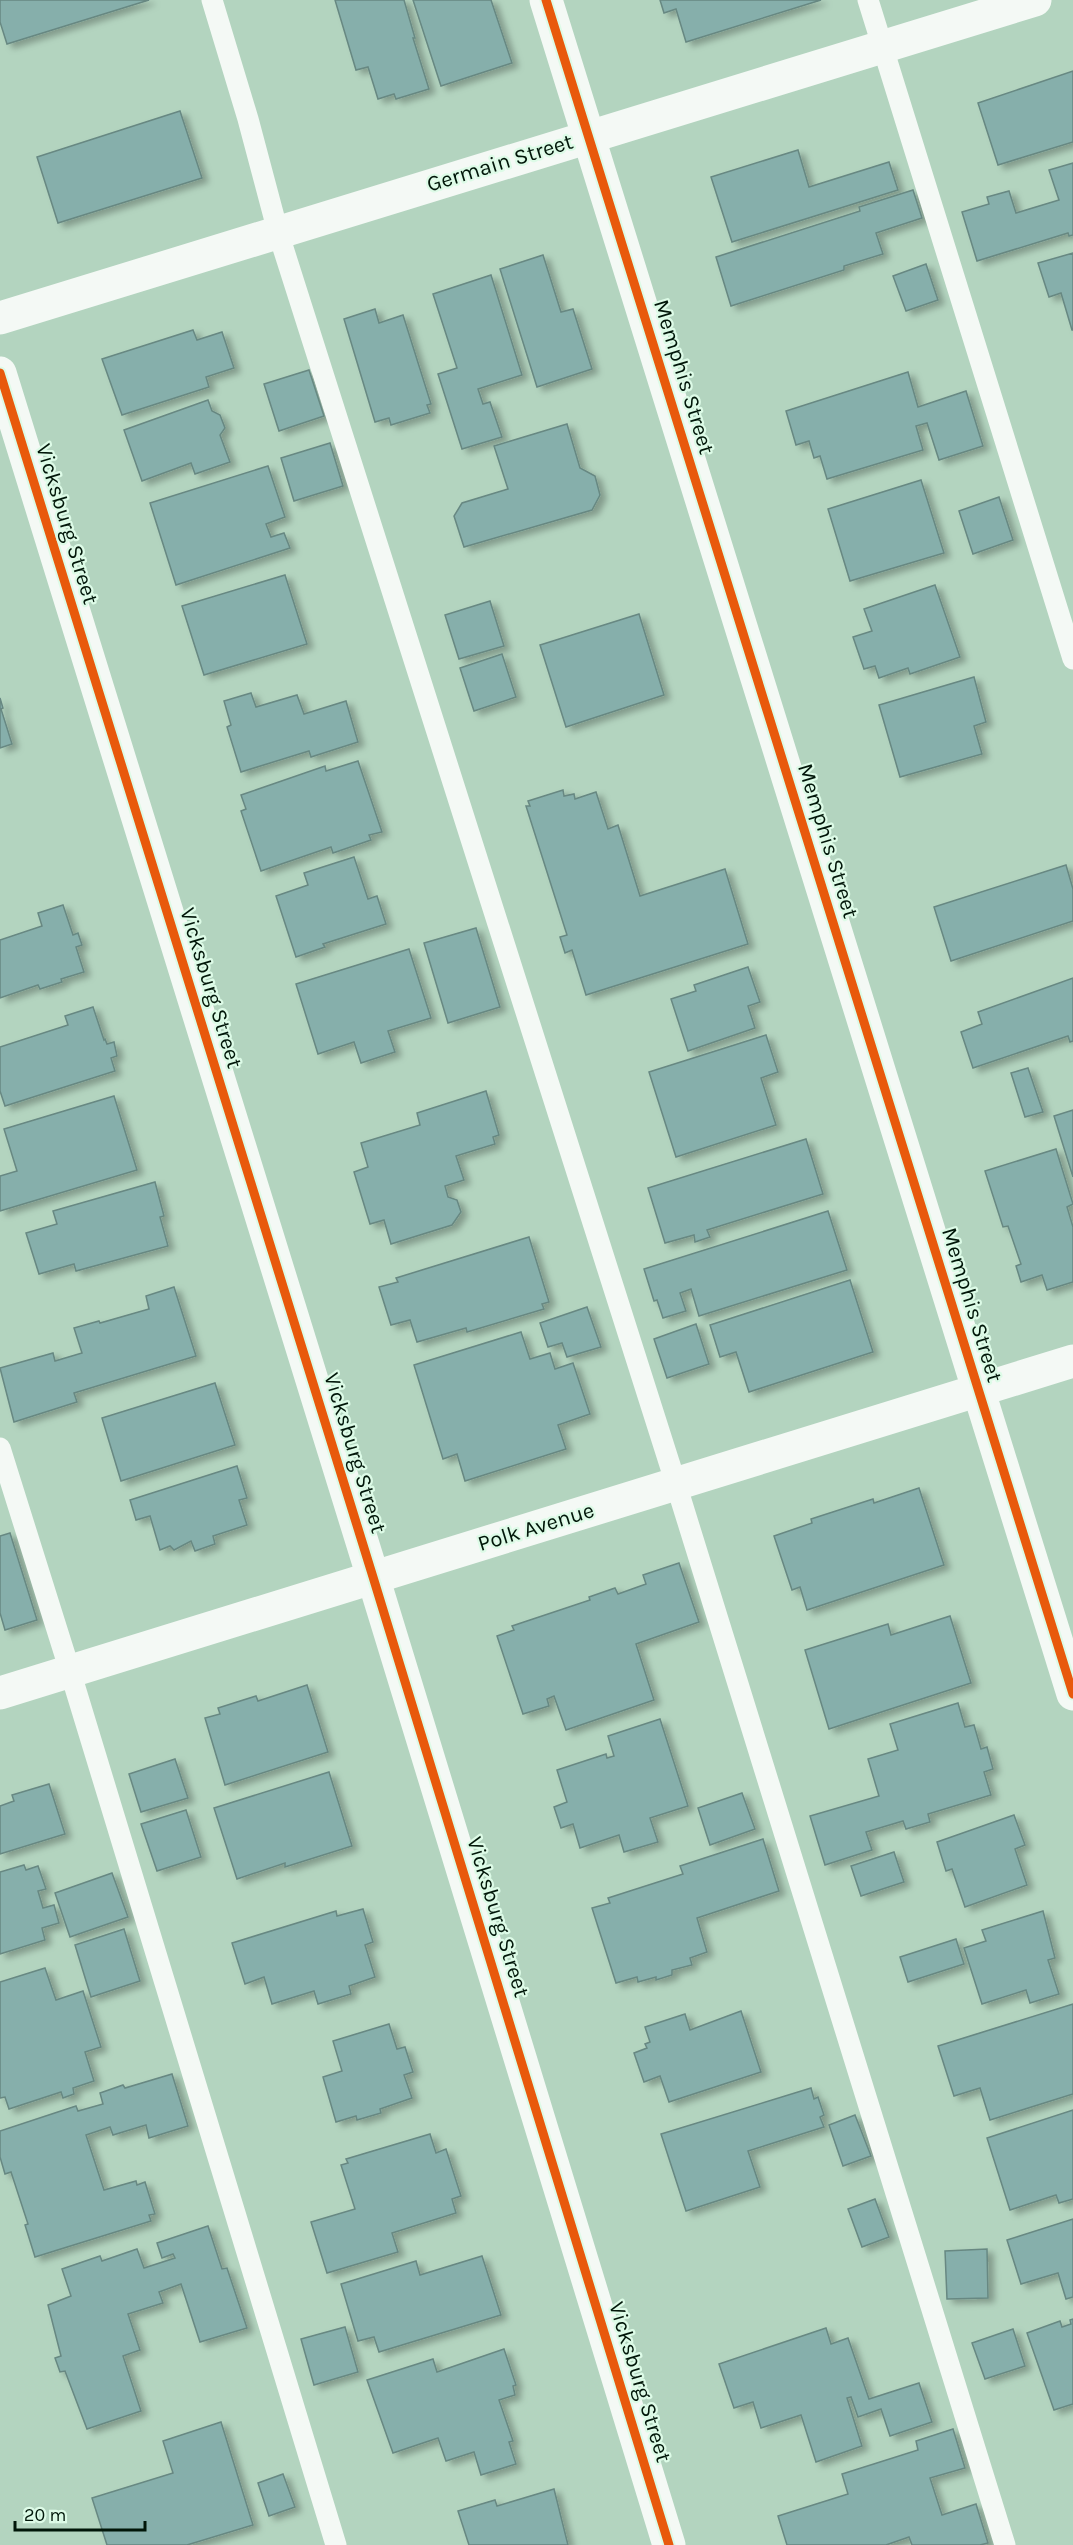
<svg xmlns="http://www.w3.org/2000/svg" width="1073" height="2545" viewBox="0 0 1073 2545" font-family="Karla,sans-serif">
	<style>
		.building { fill: #86afab; stroke: #678882; stroke-width: 1.5; filter: url(#shadow) }
		.lines { fill: none; stroke-linecap: round; stroke-linejoin: round }
		.lane { stroke: #f4f9f5; stroke-width: 21 }
		.street { stroke: #f4f9f5; stroke-width: 33 }
		.cycleway-casing { stroke: #ddfbe7; stroke-width: 13 }
		.cycleway { stroke: #e8590c; stroke-width: 9 }
		.labels { text-anchor: middle; dominant-baseline: central; stroke-width: 4.5; stroke-linejoin: round; paint-order: stroke }
		.street-label { font-size: 22px; fill: #011609; stroke: #ddfbe7 }
	</style>
	<defs>
		<filter id="shadow"><feDropShadow dx="6" dy="4" stdDeviation="3" flood-color="#0004"/></filter>
	</defs>
	<rect width="100%" height="100%" fill="#b3d4bf"/>
	<!-- building -->
	<g class="building">
		<polygon points="0,0 149,0 7,44 0,22"/>
		<polygon points="335,0 404,0 415,38 413,38 429,89 396,99 394,94 378,99 368,67 356,70"/>
		<polygon points="413,0 491,0 512,63 441,86"/>
		<polygon points="660,0 821,0 686,42 676,9 664,13"/>
		<polygon points="1073,71 1073,142 998,165 978,103"/>
		<polygon points="180,111 202,178 58,223 37,157"/>
		<polygon points="798,150 809,187 889,162 898,190 732,242 711,177"/>
		<polygon points="1073,163 1073,235 1069,236 1068,233 977,261 962,212 989,204 987,197 1009,191 1016,213 1059,200 1049,170"/>
		<polygon points="913,190 922,218 876,233 883,254 844,266 844,270 731,306 716,257 860,211 859,207"/>
		<polygon points="1073,253 1073,330 1072,330 1061,293 1049,297 1038,263"/>
		<polygon points="543,255 561,312 573,309 592,369 537,387 500,269"/>
		<polygon points="926,264 938,300 906,311 893,276"/>
		<polygon points="491,275 522,375 478,389 483,404 490,402 502,437 462,449 438,374 457,368 433,294"/>
		<polygon points="375,309 379,323 403,315 431,404 427,405 430,413 391,425 389,418 375,422 344,319"/>
		<polygon points="193,330 197,340 222,332 234,368 206,377 209,387 122,415 102,359"/>
		<polygon points="309,370 324,416 279,431 264,384"/>
		<polygon points="908,372 918,407 966,391 983,446 939,460 927,423 916,426 923,450 827,479 820,456 814,458 809,441 796,445 786,411"/>
		<polygon points="208,400 212,411 220,415 225,428 220,435 230,462 195,474 191,463 142,481 124,430"/>
		<polygon points="567,424 580,468 595,476 600,495 592,510 464,547 454,516 462,503 508,489 494,446"/>
		<polygon points="330,443 343,486 294,501 281,458"/>
		<polygon points="268,466 285,517 266,524 271,537 284,533 290,548 176,585 150,503"/>
		<polygon points="921,480 944,553 850,581 828,509"/>
		<polygon points="999,497 1013,540 973,554 959,511"/>
		<polygon points="285,575 307,644 204,675 182,606"/>
		<polygon points="935,585 960,657 910,674 908,668 879,678 875,666 864,669 853,637 872,631 864,609"/>
		<polygon points="490,601 504,646 459,659 445,615"/>
		<polygon points="639,614 664,695 566,727 540,645"/>
		<polygon points="502,654 516,697 474,711 460,668"/>
		<polygon points="974,677 986,722 974,726 982,754 900,777 879,705"/>
		<polygon points="251,693 256,707 297,695 304,714 346,701 358,742 311,757 309,751 241,772 227,727 231,725 224,701"/>
		<polygon points="0,698 3,708 1,709 12,744 0,748"/>
		<polygon points="358,761 382,832 369,835 371,840 333,853 331,847 261,871 241,811 246,809 241,795 325,766 326,771"/>
		<polygon points="563,790 564,796 574,794 575,799 596,792 608,829 618,825 640,896 725,869 748,944 586,995 572,950 565,953 560,937 567,935 526,806 530,806 528,801"/>
		<polygon points="354,857 368,899 377,896 386,924 323,944 325,947 296,957 276,896 308,885 304,873"/>
		<polygon points="1066,865 1073,889 1073,921 951,961 934,907"/>
		<polygon points="63,905 73,935 78,933 82,945 76,947 84,972 61,979 62,982 40,989 38,985 0,998 0,940 42,926 38,913"/>
		<polygon points="476,928 500,1007 448,1023 424,943"/>
		<polygon points="409,949 431,1018 388,1031 395,1052 361,1063 354,1042 318,1054 296,984"/>
		<polygon points="748,967 760,1002 748,1006 755,1028 688,1051 671,999 696,991 694,985"/>
		<polygon points="1073,978 1073,1041 1070,1042 1068,1036 973,1068 961,1032 982,1024 978,1012"/>
		<polygon points="93,1007 104,1040 105,1039 107,1044 114,1042 117,1056 111,1058 115,1071 5,1106 0,1091 0,1047 68,1025 65,1016"/>
		<polygon points="766,1035 778,1072 761,1078 776,1125 676,1157 649,1072"/>
		<polygon points="1028,1068 1043,1112 1025,1117 1011,1073"/>
		<polygon points="486,1091 499,1135 493,1137 495,1144 456,1156 464,1180 445,1186 448,1197 457,1200 461,1212 452,1225 391,1244 384,1220 370,1224 354,1172 368,1167 361,1143 420,1125 417,1113"/>
		<polygon points="114,1096 137,1170 0,1211 0,1176 17,1171 4,1129"/>
		<polygon points="1073,1110 1073,1177 1054,1116"/>
		<polygon points="806,1139 823,1194 707,1230 710,1237 695,1242 694,1235 665,1243 648,1188"/>
		<polygon points="1056,1149 1073,1204 1067,1207 1073,1227 1073,1282 1047,1290 1042,1275 1021,1282 1016,1266 1021,1264 1008,1226 1003,1227 985,1171"/>
		<polygon points="155,1182 164,1216 160,1217 168,1246 76,1271 74,1264 39,1274 26,1233 57,1224 53,1211"/>
		<polygon points="828,1211 847,1270 699,1316 691,1289 680,1293 686,1311 663,1318 657,1300 654,1301 644,1269"/>
		<polygon points="529,1237 549,1302 542,1304 544,1309 467,1332 466,1328 417,1342 410,1320 391,1325 379,1287 398,1282 396,1278"/>
		<polygon points="850,1280 873,1352 749,1392 736,1352 720,1357 710,1325"/>
		<polygon points="174,1287 196,1356 74,1393 77,1402 14,1422 0,1368 53,1353 55,1361 82,1353 74,1328 99,1321 100,1323 149,1309 146,1296"/>
		<polygon points="587,1307 601,1347 567,1357 562,1343 548,1347 540,1323"/>
		<polygon points="696,1324 709,1364 667,1378 654,1339"/>
		<polygon points="521,1332 530,1359 550,1353 555,1369 573,1363 590,1414 558,1425 566,1449 465,1481 457,1454 443,1459 414,1365"/>
		<polygon points="215,1383 235,1445 121,1481 102,1418"/>
		<polygon points="237,1466 247,1498 239,1500 247,1525 213,1536 215,1544 195,1551 191,1541 174,1550 170,1546 160,1550 150,1516 136,1520 130,1500"/>
		<polygon points="919,1488 944,1565 807,1610 800,1587 792,1590 774,1536 812,1523 811,1519 873,1499 874,1503"/>
		<polygon points="10,1533 37,1620 5,1630 0,1613 0,1536"/>
		<polygon points="679,1563 699,1622 636,1644 654,1700 566,1730 554,1696 547,1699 549,1706 523,1714 497,1636 514,1630 512,1626 590,1600 589,1597 615,1588 618,1594 646,1584 643,1575"/>
		<polygon points="950,1616 971,1683 829,1729 805,1650 888,1624 891,1635"/>
		<polygon points="307,1685 328,1752 225,1785 205,1718 220,1714 218,1708 256,1696 258,1701"/>
		<polygon points="958,1703 965,1727 974,1725 981,1749 987,1747 993,1769 984,1772 991,1795 928,1814 930,1822 906,1829 903,1821 866,1832 872,1850 825,1865 810,1816 879,1796 868,1759 898,1750 890,1724"/>
		<polygon points="660,1719 688,1806 650,1818 658,1842 624,1852 619,1835 580,1848 573,1824 561,1828 554,1807 567,1802 557,1770 606,1754 607,1758 614,1756 608,1736"/>
		<polygon points="175,1759 188,1798 141,1812 129,1774"/>
		<polygon points="329,1772 352,1846 285,1867 285,1863 237,1879 214,1808"/>
		<polygon points="49,1784 65,1834 0,1854 0,1806 14,1801 12,1795"/>
		<polygon points="742,1793 755,1829 710,1845 698,1808"/>
		<polygon points="186,1810 201,1857 157,1871 141,1824"/>
		<polygon points="1014,1815 1025,1845 1015,1849 1027,1885 965,1907 952,1869 946,1871 937,1842"/>
		<polygon points="763,1839 779,1891 697,1918 707,1952 690,1958 692,1965 672,1970 672,1975 656,1980 656,1977 638,1982 637,1977 616,1983 592,1908 610,1903 608,1898 683,1874 680,1866"/>
		<polygon points="894,1852 904,1882 861,1896 851,1866"/>
		<polygon points="24,1865 26,1870 38,1866 46,1889 38,1891 43,1908 54,1905 59,1923 42,1928 45,1940 0,1954 0,1872"/>
		<polygon points="112,1873 128,1917 70,1937 55,1893"/>
		<polygon points="363,1909 373,1942 365,1945 375,1977 349,1986 351,1994 318,2004 314,1991 272,2004 264,1977 245,1984 232,1943 336,1911 337,1916"/>
		<polygon points="1043,1911 1055,1958 1048,1960 1059,1994 1030,2003 1026,1990 982,2004 964,1948 986,1941 982,1930"/>
		<polygon points="124,1929 140,1981 91,1997 75,1945"/>
		<polygon points="956,1939 964,1964 908,1982 900,1957"/>
		<polygon points="45,1968 56,2000 83,1991 101,2047 85,2052 94,2081 73,2088 74,2094 63,2098 61,2092 9,2109 5,2097 0,2098 0,1982"/>
		<polygon points="1073,2004 1073,2094 990,2120 980,2088 954,2096 938,2046"/>
		<polygon points="741,2011 761,2072 669,2102 660,2076 644,2082 634,2053 647,2048 645,2044 650,2042 645,2027 685,2014 690,2030"/>
		<polygon points="389,2024 397,2049 405,2047 413,2072 404,2075 412,2098 380,2109 381,2113 357,2120 356,2116 336,2122 323,2077 342,2071 333,2041"/>
		<polygon points="172,2074 188,2126 149,2138 146,2125 113,2135 110,2127 86,2135 104,2190 136,2181 137,2185 145,2182 155,2214 149,2215 151,2221 35,2257 25,2225 28,2224 11,2172 5,2174 0,2157 0,2131 76,2106 78,2111 103,2104 100,2093 123,2085 125,2088"/>
		<polygon points="811,2088 814,2099 818,2097 824,2115 820,2117 824,2127 748,2151 760,2187 686,2211 661,2134"/>
		<polygon points="1073,2110 1073,2199 1059,2203 1056,2195 1010,2210 987,2138"/>
		<polygon points="855,2115 871,2156 843,2166 829,2125"/>
		<polygon points="430,2134 436,2153 446,2149 461,2196 452,2199 456,2213 392,2233 398,2252 327,2273 311,2222 355,2209 341,2165 348,2163 346,2159"/>
		<polygon points="875,2199 889,2237 862,2247 848,2209"/>
		<polygon points="1073,2219 1073,2297 1066,2299 1058,2273 1021,2284 1007,2240"/>
		<polygon points="208,2226 222,2269 227,2268 247,2328 200,2342 181,2284 159,2292 163,2303 128,2314 140,2350 123,2356 141,2411 87,2429 65,2371 60,2372 55,2358 61,2356 48,2305 71,2296 62,2269 100,2256 102,2261 137,2249 144,2268 175,2258 173,2254 162,2258 157,2243"/>
		<polygon points="987,2249 988,2298 947,2299 945,2251"/>
		<polygon points="482,2256 501,2315 379,2352 374,2337 358,2341 341,2284 416,2261 420,2275"/>
		<polygon points="1073,2319 1073,2404 1054,2410 1027,2333 1060,2321 1062,2327 1071,2324 1070,2320"/>
		<polygon points="345,2327 358,2372 314,2385 301,2339"/>
		<polygon points="826,2328 831,2344 848,2338 869,2399 919,2383 932,2422 890,2436 881,2409 858,2417 851,2397 847,2398 862,2446 816,2462 801,2415 761,2428 753,2402 734,2408 719,2364"/>
		<polygon points="1013,2329 1025,2366 985,2379 972,2343"/>
		<polygon points="504,2349 516,2385 513,2386 515,2395 499,2400 513,2441 509,2442 516,2464 481,2475 474,2452 446,2461 438,2438 393,2453 367,2380 433,2359 437,2372"/>
		<polygon points="221,2422 253,2525 187,2545 107,2545 92,2498 173,2473 163,2441"/>
		<polygon points="953,2429 965,2468 930,2478 942,2515 976,2504 988,2543 980,2545 912,2545 909,2537 886,2545 787,2545 778,2516 848,2494 842,2474 918,2450 916,2441"/>
		<polygon points="283,2474 295,2507 269,2516 258,2483"/>
		<polygon points="554,2489 568,2545 469,2545 458,2511 495,2500 497,2506"/>
	</g>
	<g class="lines">
		<!-- lane -->
		<g class="lane">
			<polyline points="212,0 248,119 278,232 676,1484 1005,2545"/>
			<polyline points="868,0 1073,659"/>
			<polyline points="0,1448 70,1671 336,2545"/>
		</g>
		<!-- street -->
		<g class="street">
			<polyline points="546,0 1073,1694"/>
			<polyline points="0,318 1035,0"/>
			<polyline points="0,373 373,1577 669,2545"/>
			<polyline points="0,1693 1073,1361"/>
		</g>
		<!-- cycleway casing -->
		<g class="cycleway-casing">
			<g id="cycleway">
				<polyline points="546,0 1073,1694"/>
				<polyline points="0,373 373,1577 669,2545"/>
			</g>
		</g>
		<!-- cycleway -->
		<use href="#cycleway" class="cycleway"/>
	</g>
	<g class="labels">
		<!-- street labels -->
		<g class="street-label">
			<text transform="translate(500 163) rotate(-17)">Germain Street</text>
			<text transform="translate(684 377) rotate(73)">Memphis Street</text>
			<text transform="translate(67 524) rotate(73)">Vicksburg Street</text>
			<text transform="translate(828 841) rotate(73)">Memphis Street</text>
			<text transform="translate(211 988) rotate(73)">Vicksburg Street</text>
			<text transform="translate(972 1305) rotate(73)">Memphis Street</text>
			<text transform="translate(355 1453) rotate(73)">Vicksburg Street</text>
			<text transform="translate(536 1527) rotate(-17)">Polk Avenue</text>
			<text transform="translate(498 1917) rotate(73)">Vicksburg Street</text>
			<text transform="translate(640 2382) rotate(73)">Vicksburg Street</text>
		</g>
	</g>
	<!-- scale -->
	<path d="M15 2521v9h130v-9" fill="none" stroke="#011609" stroke-width="3"/>
	<text x="24" y="2521" font-size="18" fill="#011609" stroke="#ddfbe7" stroke-width="4.5" paint-order="stroke">20 m</text>
</svg>
